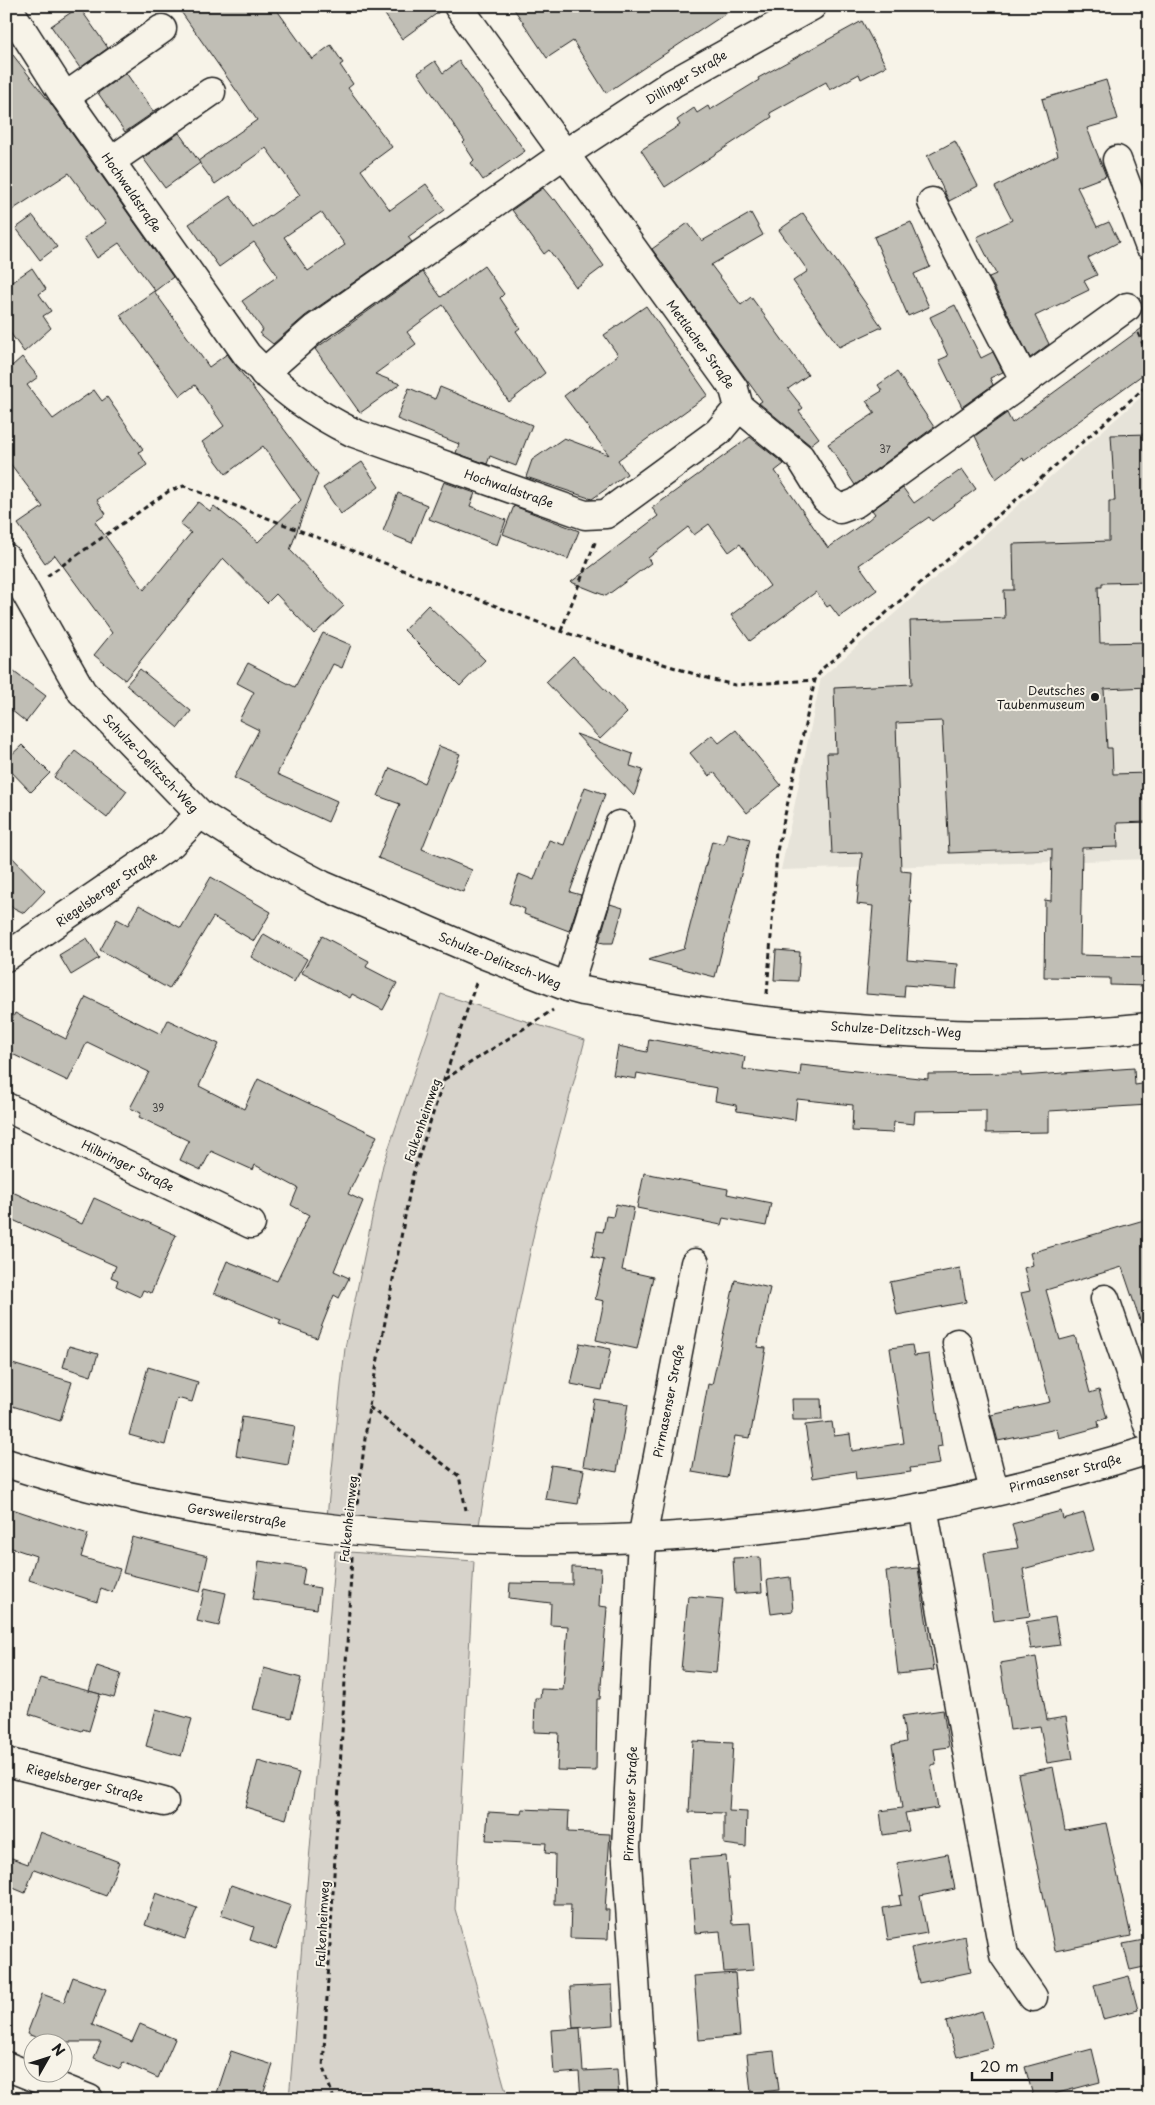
<svg xmlns="http://www.w3.org/2000/svg" width="1155" height="2105" viewBox="0 0 1155 2105" font-family="'Playpen Sans',sans-serif">
	<style>
		.built { fill: #e6e3d9 }
		.green { fill: #d7d3cb; stroke: #7a7874 }
		.building { fill: #c0beb5; stroke: #1c1c1c; fill-rule: evenodd }
		.lines { fill: none; stroke-linecap: round; stroke-linejoin: round }
		.minor-casing { stroke: #1c1c1c; stroke-width: 31 }
		.path { stroke: #1c1c1c; stroke-width: 3; stroke-dasharray: 5 4; stroke-linecap: butt }
		.minor { stroke: #f7f3e8; stroke-width: 28 }
		.poi-dot { fill: #1c1c1c; stroke: #f7f3e8; stroke-width: 2 }
		.labels { text-anchor: middle; dominant-baseline: central; stroke-width: 4; stroke-linejoin: round; paint-order: stroke }
		.number-label { font-size: 10px; fill: #454442 }
		.street-label { font-size: 12px; fill: #1c1c1c; stroke: #f7f3e8 }
		.poi-label { font-size: 12px; fill: #1c1c1c; stroke: #f7f3e8; text-anchor: end }
	</style>
	<rect width="100%" height="100%" fill="#f7f3e8"/>
	<filter id="ink" filterUnits="userSpaceOnUse"><feTurbulence type="fractalNoise" baseFrequency=".02" numOctaves="2"/><feDisplacementMap in="SourceGraphic" scale="10" xChannelSelector="R" yChannelSelector="G"/><feConvolveMatrix kernelMatrix="1 2 1 2 8 2 1 2 1" color-interpolation-filters="sRGB"/></filter>
	<g filter="url(#ink)">
		<!-- built -->
		<g class="built">
			<polygon points="1149,307 1149,345 1136,314"/>
			<polygon points="1149,390 1149,859 781,870 821,678"/>
		</g>
		<!-- green -->
		<g class="green">
			<polygon points="441,994 585,1040 536,1223 502,1388 477,1537 327,1516 345,1348 383,1165"/>
			<polygon points="335,1551 474,1561 455,1909 508,2099 289,2099"/>
		</g>
		<!-- building -->
		<g class="building">
			<path d="M177,6H274L312,59L331,45L343,63L340,65L353,84L348,88L392,147L361,170L390,210L426,184L445,210L408,237L412,242L305,316L273,344L259,333L263,330L242,301L278,276L254,242L219,267L189,224L230,196L253,228L300,195L266,148L215,184L198,161L257,120ZM321,212L345,245L308,271L284,237Z"/>
			<polygon points="379,6 443,6 443,9 402,39"/>
			<polygon points="512,6 737,6 606,93 573,41 547,58"/>
			<polygon points="79,7 108,48 80,68 51,26"/>
			<polygon points="862,21 886,66 861,79 859,74 830,90 826,82 770,113 772,117 665,187 641,150 680,125 677,120 694,108 697,113 708,106 710,110 759,80 758,78"/>
			<polygon points="6,46 51,104 173,277 155,291 119,243 97,258 84,238 106,223 69,173 6,214"/>
			<polygon points="435,61 443,73 459,61 525,151 483,180 471,163 474,160 463,143 465,141 418,73"/>
			<polygon points="126,73 153,111 160,108 125,132 98,93"/>
			<polygon points="1106,80 1118,119 1087,128 1106,176 1077,187 1097,227 1109,222 1119,242 1088,258 1097,275 1084,281 1089,290 1035,316 1049,344 1030,358 989,277 996,274 977,237 1012,220 995,187 1058,155 1042,99"/>
			<polygon points="179,133 200,163 165,188 143,158"/>
			<polygon points="955,141 978,186 949,201 927,156"/>
			<polygon points="543,188 553,200 555,199 604,266 576,287 549,250 544,254 512,210"/>
			<polygon points="751,213 763,235 711,265 741,305 751,297 808,375 788,389 803,408 799,411 819,438 810,445 759,403 762,401 652,249 688,223 702,241"/>
			<polygon points="803,213 882,327 839,347 793,281 808,271 779,230"/>
			<polygon points="33,216 57,247 40,260 16,228"/>
			<polygon points="911,222 930,267 914,274 929,307 908,316 874,237"/>
			<polygon points="484,266 504,294 500,298 520,328 516,331 545,373 509,402 443,305 407,332 416,344 375,374 400,384 360,413 315,349 423,272 441,297"/>
			<polygon points="32,268 46,289 39,294 51,311 43,316 51,328 24,352 6,327 6,286"/>
			<polygon points="154,291 209,367 227,354 318,474 290,550 344,606 314,634 276,594 267,603 223,558 125,680 94,655 112,633 55,555 45,563 18,524 43,507 6,458 6,358 12,366 22,357 38,377 27,385 53,419 94,390 102,401 107,397 143,449 139,452 147,465 97,500 106,514 95,522 144,590 191,533 180,524 198,502 210,511 214,506 258,542 301,500 263,446 226,474 202,442 224,426 195,385 180,396 120,315"/>
			<polygon points="955,305 981,358 993,352 1003,372 990,378 993,385 962,407 939,360 948,356 930,317"/>
			<polygon points="646,306 708,395 618,460 627,474 592,499 526,477 532,460 564,438 609,455 564,396 618,355 604,335"/>
			<polygon points="1149,323 1149,370 1024,461 1023,458 996,479 975,436 1007,413 1012,423"/>
			<polygon points="897,372 934,427 855,485 828,444 875,413 866,401 882,391 878,385"/>
			<polygon points="440,387 532,425 516,466 490,456 487,464 456,453 459,444 397,419 409,388 435,399"/>
			<polygon points="1149,434 1149,582 1102,583 1102,587 1098,587 1100,643 1149,642 1149,687 1104,689 1107,748 1112,748 1113,774 1149,773 1149,822 1117,823 1118,847 1082,848 1080,955 1149,957 1148,986 1110,985 1110,978 1044,977 1045,900 1051,901 1052,849 949,853 942,721 896,723 901,871 911,872 909,901 911,900 907,960 958,964 956,989 905,985 904,997 866,994 873,906 857,904 862,853 832,854 827,753 836,753 834,688 912,684 910,621 1005,618 1004,590 1014,590 1013,544 1109,541 1109,501 1115,501 1111,435"/>
			<polygon points="750,437 784,464 775,471 828,548 868,520 875,514 872,510 903,488 914,503 962,469 976,489 932,521 929,517 859,565 877,590 839,617 830,605 827,607 816,592 750,641 731,615 770,586 740,544 729,552 709,524 694,535 688,527 648,558 651,563 606,596 571,582 658,516 652,508"/>
			<polygon points="362,462 379,487 341,514 323,488"/>
			<polygon points="444,482 475,493 470,506 506,520 497,545 429,519"/>
			<polygon points="398,493 427,505 412,543 383,531"/>
			<polygon points="514,506 579,531 568,559 503,534"/>
			<polygon points="428,605 485,660 460,686 404,630"/>
			<polygon points="323,633 351,645 342,668 333,664 277,774 337,801 328,822 234,778 259,730 239,720 254,692 237,683 248,663 295,687"/>
			<polygon points="573,656 627,713 600,739 546,682"/>
			<polygon points="6,666 46,696 26,722 6,706"/>
			<polygon points="140,669 191,711 178,728 126,685"/>
			<polygon points="736,730 781,785 747,813 714,772 709,776 690,753 712,735 719,743"/>
			<polygon points="576,734 633,754 630,766 643,770 634,796"/>
			<polygon points="22,745 50,773 31,792 6,766 6,760"/>
			<polygon points="439,746 460,754 422,849 472,870 463,892 378,858 400,804 378,796 390,768 424,783"/>
			<polygon points="75,751 127,791 107,818 54,777"/>
			<polygon points="585,787 605,794 570,892 581,895 569,931 524,914 525,909 509,903 519,874 534,880 549,840 564,845"/>
			<polygon points="727,833 750,839 715,977 648,960 684,949 712,841 724,844"/>
			<polygon points="6,851 45,891 24,913 6,904"/>
			<polygon points="211,877 271,912 254,941 213,917 169,989 100,950 117,919 128,925 139,905 181,928"/>
			<polygon points="610,904 623,908 613,943 604,943 599,942"/>
			<polygon points="264,934 307,959 294,982 251,957"/>
			<polygon points="322,936 369,961 366,967 397,983 383,1010 352,994 350,998 302,973"/>
			<polygon points="87,938 99,958 71,975 59,955"/>
			<polygon points="776,950 800,952 798,981 774,980"/>
			<polygon points="86,997 161,1034 168,1020 219,1044 199,1086 244,1109 258,1079 377,1136 348,1194 363,1201 334,1271 349,1278 339,1298 334,1295 317,1338 279,1324 281,1320 214,1293 227,1261 277,1281 309,1215 291,1205 298,1188 255,1165 253,1170 211,1151 201,1170 180,1160 189,1141 139,1117 141,1113 130,1108 149,1072 87,1042 68,1081 6,1051 6,1031 15,1013 66,1039"/>
			<polygon points="649,1039 745,1057 743,1069 800,1076 801,1065 928,1079 928,1074 1021,1073 1021,1076 1134,1068 1135,1085 1149,1083 1149,1105 1049,1111 1049,1132 986,1133 986,1110 915,1111 914,1124 894,1122 893,1133 852,1131 853,1105 797,1099 795,1120 737,1111 736,1105 715,1101 717,1088 637,1073 636,1079 613,1075 618,1046 647,1052"/>
			<polygon points="644,1173 728,1189 727,1194 771,1203 766,1226 723,1218 721,1225 637,1208"/>
			<polygon points="6,1189 82,1224 94,1198 176,1235 151,1293 143,1290 140,1297 116,1286 118,1280 111,1277 116,1266 6,1217"/>
			<polygon points="616,1204 634,1208 622,1270 653,1277 637,1349 596,1340 604,1301 595,1299 604,1260 592,1257 597,1231 603,1232 606,1216 613,1217"/>
			<polygon points="1144,1220 1149,1237 1149,1334 1145,1335 1122,1267 1046,1290 1060,1340 1075,1336 1090,1393 1099,1390 1107,1418 1098,1421 1099,1427 1059,1438 1057,1429 998,1441 991,1415 1050,1402 1021,1293 1030,1291 1024,1268 1033,1265 1030,1253"/>
			<polygon points="960,1268 966,1302 897,1315 890,1282"/>
			<polygon points="735,1280 770,1288 757,1347 766,1348 750,1438 735,1436 727,1478 692,1472 708,1384 712,1385"/>
			<polygon points="580,1343 611,1349 602,1390 571,1384"/>
			<polygon points="912,1345 914,1356 929,1354 942,1446 937,1447 940,1464 910,1468 911,1472 856,1479 855,1471 813,1478 805,1425 832,1422 834,1436 850,1434 852,1451 904,1443 890,1348"/>
			<polygon points="69,1346 98,1354 91,1376 63,1367"/>
			<polygon points="6,1362 72,1382 60,1421 6,1404"/>
			<polygon points="148,1367 198,1382 192,1402 177,1398 165,1445 129,1435"/>
			<polygon points="594,1399 628,1404 617,1472 583,1466"/>
			<polygon points="792,1399 821,1399 822,1420 793,1420"/>
			<polygon points="242,1417 295,1426 288,1465 236,1456"/>
			<polygon points="551,1465 584,1470 578,1504 545,1499"/>
			<polygon points="6,1507 88,1534 81,1557 120,1569 112,1592 101,1588 97,1602 29,1580 36,1556 6,1546"/>
			<polygon points="1061,1511 1063,1519 1084,1513 1094,1550 1023,1569 1030,1616 994,1621 984,1553 1018,1548 1012,1524"/>
			<polygon points="132,1537 208,1556 200,1592 123,1573"/>
			<polygon points="760,1557 762,1592 735,1594 733,1558"/>
			<polygon points="259,1561 305,1568 302,1585 320,1588 317,1609 253,1599"/>
			<polygon points="572,1567 601,1568 599,1606 607,1607 600,1699 597,1699 596,1771 557,1770 559,1733 534,1732 535,1698 540,1698 541,1689 563,1690 568,1626 550,1625 551,1603 509,1598 510,1583 572,1584"/>
			<polygon points="918,1568 934,1670 898,1674 886,1571"/>
			<polygon points="790,1577 793,1611 771,1614 767,1580"/>
			<polygon points="205,1588 226,1593 219,1626 197,1621"/>
			<polygon points="688,1596 723,1599 716,1673 681,1670"/>
			<polygon points="1055,1617 1060,1645 1031,1649 1026,1622"/>
			<polygon points="1036,1657 1047,1720 1066,1717 1073,1759 1047,1763 1040,1726 1010,1730 1000,1663"/>
			<polygon points="97,1666 121,1674 114,1698 89,1691"/>
			<polygon points="264,1668 301,1678 291,1718 253,1709"/>
			<polygon points="40,1678 100,1694 89,1731 83,1729 82,1731 29,1714"/>
			<polygon points="156,1709 192,1719 181,1756 146,1746"/>
			<polygon points="943,1710 949,1747 934,1749 936,1764 931,1765 938,1808 905,1813 909,1831 883,1835 880,1811 902,1808 892,1745 906,1742 902,1716"/>
			<polygon points="693,1741 733,1743 729,1811 747,1812 746,1847 724,1844 724,1813 689,1812"/>
			<polygon points="258,1761 299,1773 286,1819 245,1807"/>
			<polygon points="1053,1767 1065,1830 1106,1823 1131,1936 1055,1951 1018,1774"/>
			<polygon points="522,1809 569,1811 568,1832 610,1834 605,1910 609,1910 608,1939 570,1938 571,1904 554,1904 555,1854 545,1853 546,1843 486,1840 488,1812 521,1814"/>
			<polygon points="40,1832 119,1862 106,1896 34,1869 25,1893 6,1885 6,1856 28,1864"/>
			<polygon points="948,1854 955,1889 920,1896 927,1933 888,1940 883,1908 901,1905 899,1896 903,1895 897,1863"/>
			<polygon points="726,1856 732,1924 750,1923 754,1970 724,1972 720,1931 695,1933 689,1859"/>
			<polygon points="231,1885 291,1906 276,1949 250,1940 254,1927 221,1915"/>
			<polygon points="156,1893 197,1908 185,1939 145,1925"/>
			<polygon points="965,1936 971,1972 919,1983 911,1948"/>
			<polygon points="1149,1939 1149,1966 1130,1970 1123,1944"/>
			<polygon points="735,1973 740,2036 699,2040 694,1976"/>
			<polygon points="1129,1976 1138,2010 1103,2019 1094,1985"/>
			<polygon points="73,1977 106,1989 92,2025 132,2042 140,2024 175,2039 158,2078 123,2062 120,2069 94,2058 101,2042 50,2042 27,2034 42,1994 64,2002"/>
			<polygon points="612,1985 614,2025 573,2028 570,1987"/>
			<polygon points="982,2011 993,2047 957,2057 946,2022"/>
			<polygon points="580,2028 583,2071 617,2069 619,2099 581,2099 579,2072 554,2074 551,2030"/>
			<polygon points="1092,2049 1100,2082 1054,2094 1056,2099 1034,2099 1025,2067"/>
			<polygon points="231,2051 273,2065 261,2099 215,2099"/>
			<polygon points="774,2051 779,2090 751,2093 747,2054"/>
		</g>
		<g class="lines">
			<!-- minor casing -->
			<g class="minor-casing">
				<g id="minor">
					<path d="M7,6L65,97L247,355C280,389 311,412 354,433L585,515L606,514L718,432L739,407"/>
					<polyline points="458,6 734,389 739,407 800,457 826,499 840,509 856,503 1127,307"/>
					<polyline points="65,97 162,29"/>
					<polyline points="1117,160 1149,245"/>
					<polyline points="111,161 211,92"/>
					<polyline points="932,202 1025,381"/>
					<polyline points="264,373 314,329 563,155 673,83 812,6"/>
					<path d="M6,558L82,692L200,814L263,854L322,885L485,955L568,987L583,991C643,1001 705,1015 766,1021C893,1034 1022,1041 1149,1027"/>
					<polyline points="6,957 171,844 200,814"/>
					<polyline points="568,987 619,825"/>
					<polyline points="6,1107 251,1224"/>
					<polyline points="1105,1299 1149,1428"/>
					<polyline points="957,1343 994,1491"/>
					<path d="M6,1463C94,1492 187,1510 279,1522C465,1547 656,1546 842,1519C869,1515 896,1512 923,1507C999,1493 1075,1473 1149,1450"/>
					<polyline points="923,1507 1004,1955 1033,1997"/>
					<polyline points="6,1762 164,1802"/>
					<polyline points="6,2066 89,2099"/>
					<polyline points="643,2099 626,1847 642,1539 695,1263"/>
				</g>
			</g>
			<!-- path -->
			<g class="path">
				<polyline points="1138,333 1149,357"/>
				<polyline points="47,576 169,491 184,486 561,631 713,680 735,685 815,680"/>
				<polyline points="561,631 596,540"/>
				<polyline points="767,994 777,851 815,680 823,668 1149,384"/>
				<polyline points="445,1079 553,1010"/>
				<polyline points="369,1407 459,1476 466,1510"/>
				<polyline points="357,1504 369,1406 413,1174 477,980"/>
				<polyline points="334,2099 323,2068 352,1557"/>
			</g>
			<!-- minor -->
			<use href="#minor" class="minor"/>
		</g>
	</g>
	<!-- markers -->
	<circle class="poi-dot" cx="1095" cy="697" r="5"/>
	<g class="labels">
		<!-- number labels -->
		<g class="number-label">
			<text x="885" y="448">37</text>
			<text x="158" y="1107">39</text>
		</g>
		<!-- street labels -->
		<g class="street-label">
			<text transform="translate(686 77) rotate(-31)">Dillinger Straße</text>
			<text transform="translate(132 192) rotate(55)">Hochwaldstraße</text>
			<text transform="translate(701 344) rotate(54)">Mettlacher Straße</text>
			<text transform="translate(509 488) rotate(19)">Hochwaldstraße</text>
			<text transform="translate(151 763) rotate(46)">Schulze-Delitzsch-Weg</text>
			<text transform="translate(106 889) rotate(-35)">Riegelsberger Straße</text>
			<text transform="translate(500 960) rotate(22)">Schulze-Delitzsch-Weg</text>
			<text transform="translate(896 1029) rotate(3)">Schulze-Delitzsch-Weg</text>
			<text transform="translate(422 1120) rotate(-71)">Falkenheimweg</text>
			<text transform="translate(128 1165) rotate(26)">Hilbringer Straße</text>
			<text transform="translate(668 1401) rotate(-79)">Pirmasenser Straße</text>
			<text transform="translate(1065 1473) rotate(-15)">Pirmasenser Straße</text>
			<text transform="translate(237 1515) rotate(9)">Gersweilerstraße</text>
			<text transform="translate(348 1519) rotate(-84)">Falkenheimweg</text>
			<text transform="translate(85 1782) rotate(14)">Riegelsberger Straße</text>
			<text transform="translate(630 1804) rotate(-88)">Pirmasenser Straße</text>
			<text transform="translate(322 1924) rotate(-87)">Falkenheimweg</text>
		</g>
		<!-- poi labels -->
		<g class="poi-label">
			<text x="1085" y="690">Deutsches<tspan x="1085" dy="14">Taubenmuseum</tspan></text>
		</g>
	</g>
	<!-- margin -->
	<rect width="1155" height="2105" fill="none" stroke="#f7f3e8" stroke-width="25"/>
	<rect x="12" y="12" width="1130" height="2080" fill="none" stroke="#1c1c1c" stroke-width="2" filter="url(#ink)"/>
	<!-- north arrow -->
	<g transform="translate(48 2058) rotate(51)"><circle r="24" fill="#f7f3e8" stroke="#9f9d96"/>
	<path d="M0-4L9 19L0 12L-9 19Z" fill="#1c1c1c"/>
	<text y="-8" font-size="14" font-weight="bold" text-anchor="middle" fill="#1c1c1c">N</text>
	</g>
	<!-- scale -->
	<path d="M972 2072v8h80v-8" fill="none" stroke="#1c1c1c" stroke-width="2.5"/>
	<text x="980" y="2072" font-size="15" fill="#1c1c1c" stroke="#f7f3e8" stroke-width="4" paint-order="stroke">20 m</text>
</svg>
